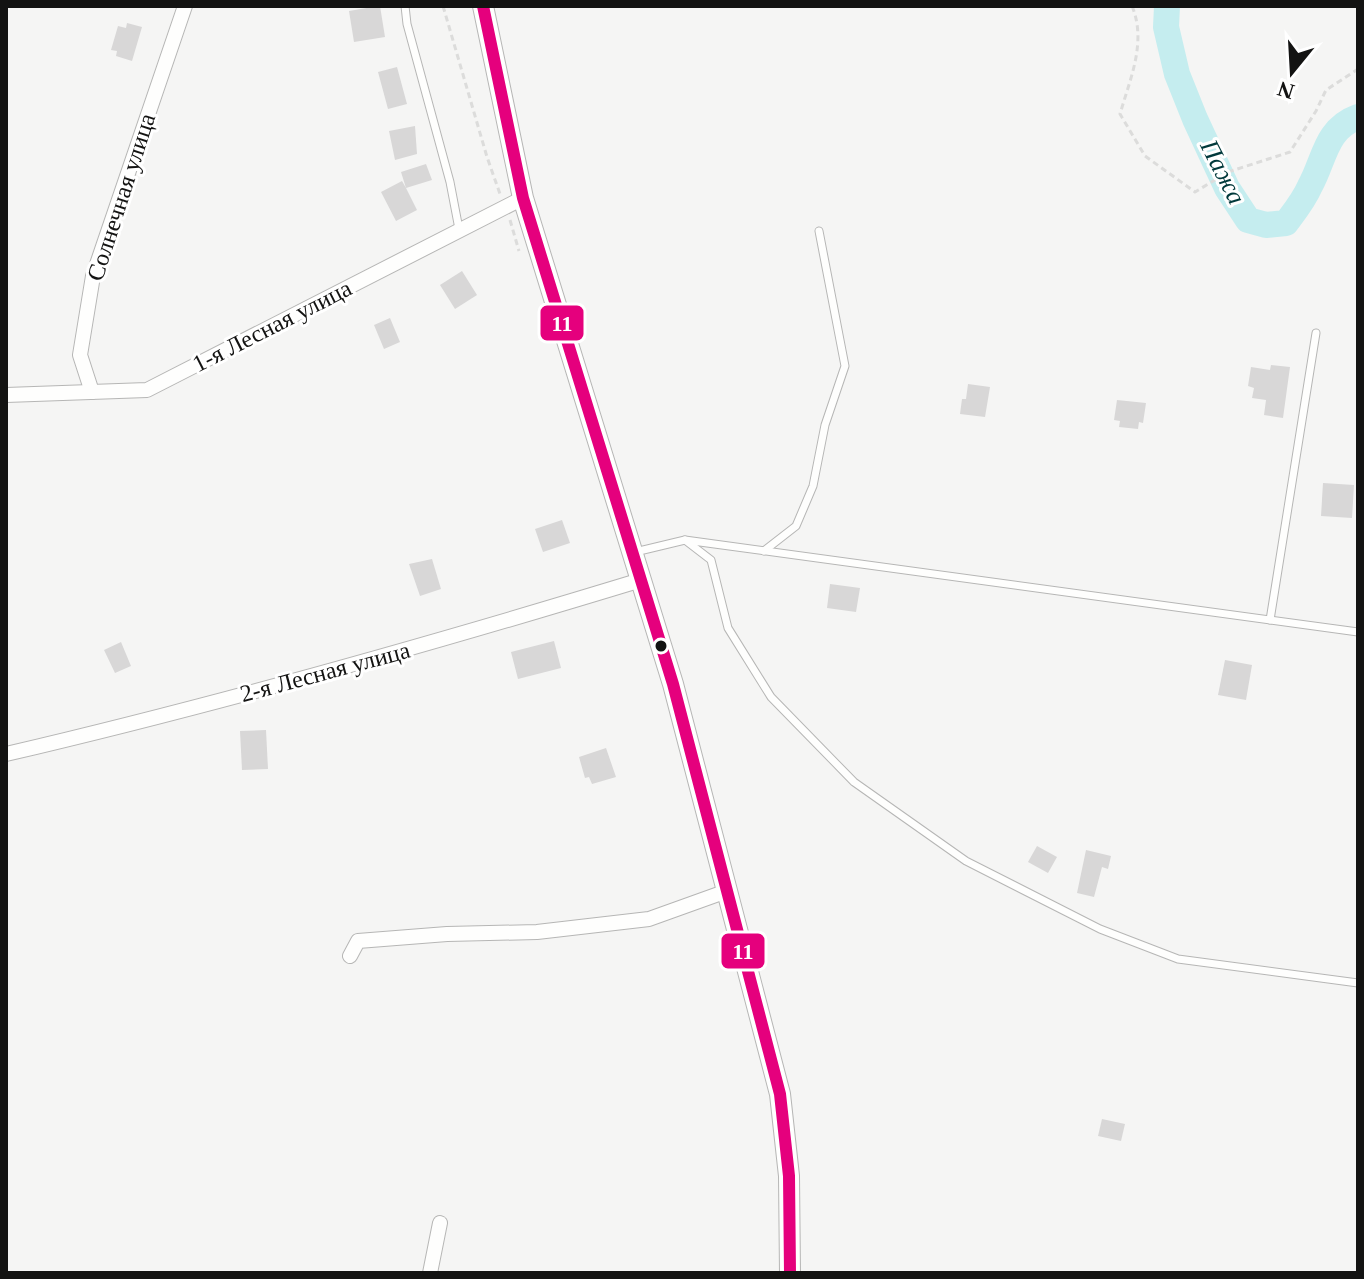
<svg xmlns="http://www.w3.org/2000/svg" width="1364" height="1279" viewBox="0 0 1364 1279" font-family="'Times New Roman',serif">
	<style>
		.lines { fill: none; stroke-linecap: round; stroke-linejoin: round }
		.river { stroke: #c5edef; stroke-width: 26 }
		.building { fill: #d8d7d7 }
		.service-casing { stroke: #b6b6b5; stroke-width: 9 }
		.minor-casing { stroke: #b6b6b5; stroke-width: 16 }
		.secondary-casing { stroke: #b6b6b5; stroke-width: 22 }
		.path { stroke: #dcdcdb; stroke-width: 3; stroke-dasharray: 6 4; stroke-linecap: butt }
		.service { stroke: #fefefd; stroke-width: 7 }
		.minor { stroke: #fefefd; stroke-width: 14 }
		.secondary { stroke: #fefefd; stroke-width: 20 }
		.bus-1-casing { stroke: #fff; stroke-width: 18 }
		.bus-1 { stroke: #e5007d; stroke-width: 12 }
		.bus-dot { fill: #131312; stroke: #fff; stroke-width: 3 }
		.labels { text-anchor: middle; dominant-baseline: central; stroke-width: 6; stroke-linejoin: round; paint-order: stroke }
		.street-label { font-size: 24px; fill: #131312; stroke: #fff }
		.water-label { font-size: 26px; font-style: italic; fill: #00393b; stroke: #fff }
		.line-badge { stroke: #fff; stroke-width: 3 }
		.badge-label { font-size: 22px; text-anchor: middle; font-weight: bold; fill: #fff }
	</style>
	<rect width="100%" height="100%" fill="#f5f5f4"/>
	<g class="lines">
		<!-- river -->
		<path class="river" d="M1167,6L1166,27L1177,74L1195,119L1227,188L1248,220L1266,225L1286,223C1295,211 1304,200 1310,186C1325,159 1325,129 1358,117"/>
	</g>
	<!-- building -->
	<g class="building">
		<polygon points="378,6 380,6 385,37 354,42 349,11"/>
		<polygon points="127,23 142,27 132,61 116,56 117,51 111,50 118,26 126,28"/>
		<polygon points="397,67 407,104 388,109 378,72"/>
		<polygon points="415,126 417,154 395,160 389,131"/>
		<polygon points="426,164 432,180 406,188 417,210 396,221 381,192 402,181 406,188 401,172"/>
		<polygon points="462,271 477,295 455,309 440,285"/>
		<polygon points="390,318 400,342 384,349 374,325"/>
		<polygon points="1271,365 1290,367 1283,418 1264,415 1266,400 1252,398 1254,388 1248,386 1251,367 1270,370"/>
		<polygon points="968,384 990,387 985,417 960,414 962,399 966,399"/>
		<polygon points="1117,400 1146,403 1143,423 1139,422 1138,429 1119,427 1120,421 1114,420"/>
		<polygon points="1323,483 1354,485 1352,518 1321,516"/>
		<polygon points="562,520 570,543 543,552 535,529"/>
		<polygon points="432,559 441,589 420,596 409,564"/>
		<polygon points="830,584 860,588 856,612 827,608"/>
		<polygon points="554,641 561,668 518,679 511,652"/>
		<polygon points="121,642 131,666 115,673 104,650"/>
		<polygon points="1225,660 1252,665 1246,700 1218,695"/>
		<polygon points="266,730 268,769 242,770 240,731"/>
		<polygon points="606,748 616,777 592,784 589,777 585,778 579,757"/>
		<polygon points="1037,846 1057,857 1048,873 1028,862"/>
		<polygon points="1086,850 1111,856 1108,869 1102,867 1094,897 1077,893"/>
		<polygon points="1102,1119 1125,1124 1121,1141 1098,1136"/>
	</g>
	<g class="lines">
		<!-- service casing -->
		<g class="service-casing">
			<g id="service">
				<polyline points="405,6 407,24 450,182 459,229"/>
				<polyline points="685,540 711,560 728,628 771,697 854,782 966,861 1100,929 1178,959 1358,983"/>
				<polyline points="764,551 796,526 813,486 825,425 845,366 819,231"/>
				<polyline points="635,552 685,540 1358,632"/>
				<polyline points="1270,620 1316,333"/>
			</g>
		</g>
		<!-- minor casing -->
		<g class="minor-casing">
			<g id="minor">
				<polyline points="92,392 80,355 93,276 185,6"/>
				<polyline points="6,395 147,390 523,198"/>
				<path d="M6,754C220,704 431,644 641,580"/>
				<polyline points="350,956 358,941 447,934 537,932 649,919 727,891"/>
				<polyline points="430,1273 440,1223"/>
			</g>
		</g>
		<!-- secondary casing -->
		<g class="secondary-casing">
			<polyline id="secondary" points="483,6 523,198 673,684 780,1094 789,1176 790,1273"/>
		</g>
		<!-- path -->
		<g class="path">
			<polyline points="443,6 487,157 500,194"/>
			<path d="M1132,6C1147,42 1130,79 1120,114L1145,156L1195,192L1228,172L1290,152L1316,111L1326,90L1358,69"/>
			<polyline points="510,220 519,251"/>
		</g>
		<!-- service -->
		<use href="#service" class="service"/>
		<!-- minor -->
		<use href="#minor" class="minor"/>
		<!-- secondary -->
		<use href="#secondary" class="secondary"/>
		<!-- bus-1 casing -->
		<g class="bus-1-casing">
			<polyline id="bus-1" points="483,6 523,198 673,684 780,1094 789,1176 790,1273"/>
		</g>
		<!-- bus-1 -->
		<use href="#bus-1" class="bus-1"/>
	</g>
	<!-- markers -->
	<circle class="bus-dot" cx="661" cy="646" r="7"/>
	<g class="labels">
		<!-- street labels -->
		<g class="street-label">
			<text transform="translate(121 197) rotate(-72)">Солнечная улица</text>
			<text transform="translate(272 326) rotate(-27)">1-я Лесная улица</text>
			<text transform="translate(325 672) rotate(-15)">2-я Лесная улица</text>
		</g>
		<!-- water labels -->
		<g class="water-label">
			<text transform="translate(1223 172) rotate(63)">Пажа</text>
		</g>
	</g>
	<g class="line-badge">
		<rect x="539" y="304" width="46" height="38" rx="8" fill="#e5007d"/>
		<rect x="720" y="932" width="46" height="38" rx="8" fill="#e5007d"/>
	</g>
	<g class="badge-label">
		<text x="562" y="331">11</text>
		<text x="743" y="959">11</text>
	</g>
	<!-- border -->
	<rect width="1364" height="1279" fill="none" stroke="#131312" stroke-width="16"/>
	<!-- north arrow -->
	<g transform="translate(1292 72) rotate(198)" stroke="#ffffff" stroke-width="6" paint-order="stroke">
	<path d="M0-6L14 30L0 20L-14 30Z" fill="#131312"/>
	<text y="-12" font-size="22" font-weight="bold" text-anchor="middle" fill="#131312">N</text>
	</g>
</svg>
